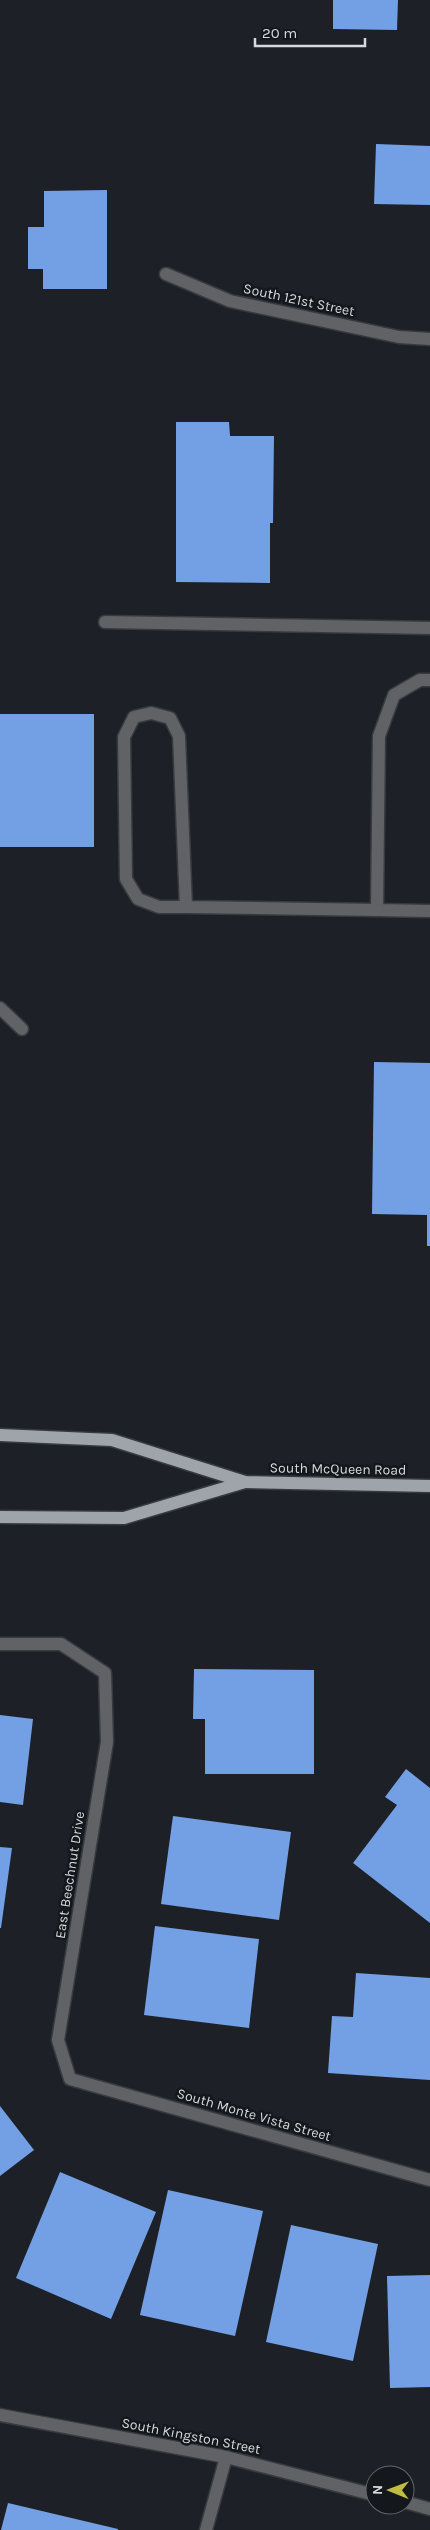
<svg xmlns="http://www.w3.org/2000/svg" width="430" height="2530" viewBox="0 0 430 2530" font-family="Karla,sans-serif">
	<style>
		.building { fill: #73a0e4 }
		.lines { fill: none; stroke-linecap: round; stroke-linejoin: round }
		.minor-casing { stroke: #373b40; stroke-width: 15 }
		.major-casing { stroke: #373b40; stroke-width: 15 }
		.minor { stroke: #606265; stroke-width: 12 }
		.major { stroke: #9fa4aa; stroke-width: 12 }
		.labels { text-anchor: middle; dominant-baseline: central; stroke-width: 5; stroke-linejoin: round; paint-order: stroke }
		.street-label { font-size: 14px; fill: #d6d9dd; stroke: #14181d }
	</style>
	<rect width="100%" height="100%" fill="#1d2127"/>
	<!-- building -->
	<g class="building">
		<polygon points="333,0 398,0 397,30 333,29"/>
		<polygon points="376,144 430,146 430,205 374,204"/>
		<polygon points="107,190 107,289 43,289 43,269 28,269 28,227 44,227 44,191"/>
		<polygon points="176,422 229,422 230,436 274,436 273,523 270,523 270,583 176,582"/>
		<rect x="0" y="714" width="94" height="133"/>
		<polygon points="374,1062 430,1063 430,1246 427,1246 427,1215 372,1214"/>
		<polygon points="194,1669 314,1670 314,1774 205,1774 205,1719 193,1719"/>
		<polygon points="0,1715 33,1719 23,1805 0,1802"/>
		<polygon points="406,1769 430,1788 430,1923 353,1863 397,1805 385,1797"/>
		<polygon points="173,1816 291,1832 279,1920 161,1904"/>
		<polygon points="0,1847 12,1848 1,1928 0,1928"/>
		<polygon points="155,1926 259,1939 249,2028 144,2015"/>
		<polygon points="356,1973 430,1978 430,2080 328,2073 332,2016 353,2017"/>
		<polygon points="0,2106 34,2150 0,2176"/>
		<polygon points="60,2172 156,2212 111,2319 16,2278"/>
		<polygon points="168,2190 263,2211 235,2336 140,2315"/>
		<polygon points="291,2225 378,2244 353,2361 266,2342"/>
		<polygon points="430,2275 430,2387 390,2388 387,2276"/>
		<polygon points="8,2503 118,2529 118,2530 1,2530"/>
	</g>
	<g class="lines">
		<!-- minor casing -->
		<g class="minor-casing">
			<g id="minor">
				<polyline points="166,274 230,301 399,337 430,339"/>
				<polyline points="105,622 430,628"/>
				<polyline points="430,680 420,680 394,695 379,736 377,910 430,911"/>
				<polyline points="186,907 179,736 170,718 151,713 134,717 124,737 126,879 138,899 159,907 186,907 377,910"/>
				<polyline points="0,1008 22,1029"/>
				<polyline points="0,1644 61,1644 105,1673 107,1742 58,2040 70,2079 430,2180"/>
				<polyline points="0,2415 226,2457 375,2495"/>
				<polyline points="405,2502 430,2509"/>
				<polyline points="206,2530 226,2457"/>
			</g>
		</g>
		<!-- major casing -->
		<g class="major-casing">
			<g id="major">
				<polyline points="0,1435 112,1440 245,1482 430,1486"/>
				<polyline points="0,1517 124,1518 245,1482"/>
			</g>
		</g>
		<!-- minor -->
		<use href="#minor" class="minor"/>
		<!-- major -->
		<use href="#major" class="major"/>
	</g>
	<g class="labels">
		<!-- street labels -->
		<g class="street-label">
			<text transform="translate(299 300) rotate(12)">South 121st Street</text>
			<text transform="translate(338 1469) rotate(1)">South McQueen Road</text>
			<text transform="translate(70 1875) rotate(-81)">East Beechnut Drive</text>
			<text transform="translate(254 2115) rotate(16)">South Monte Vista Street</text>
			<text transform="translate(191 2436) rotate(11)">South Kingston Street</text>
		</g>
	</g>
	<!-- north arrow -->
	<g transform="translate(390 2490) rotate(271)"><circle r="24" fill="#14181d" stroke="#62656a"/>
	<path d="M0-4L9 19L0 12L-9 19Z" fill="#c0be41"/>
	<text y="-8" font-size="14" font-weight="bold" text-anchor="middle" fill="#d6d9dd">N</text>
	</g>
	<!-- scale -->
	<path d="M255 38v8h110v-8" fill="none" stroke="#d6d9dd" stroke-width="2.5"/>
	<text x="262" y="38" font-size="15" fill="#d6d9dd" stroke="#14181d" stroke-width="4" paint-order="stroke">20 m</text>
</svg>
